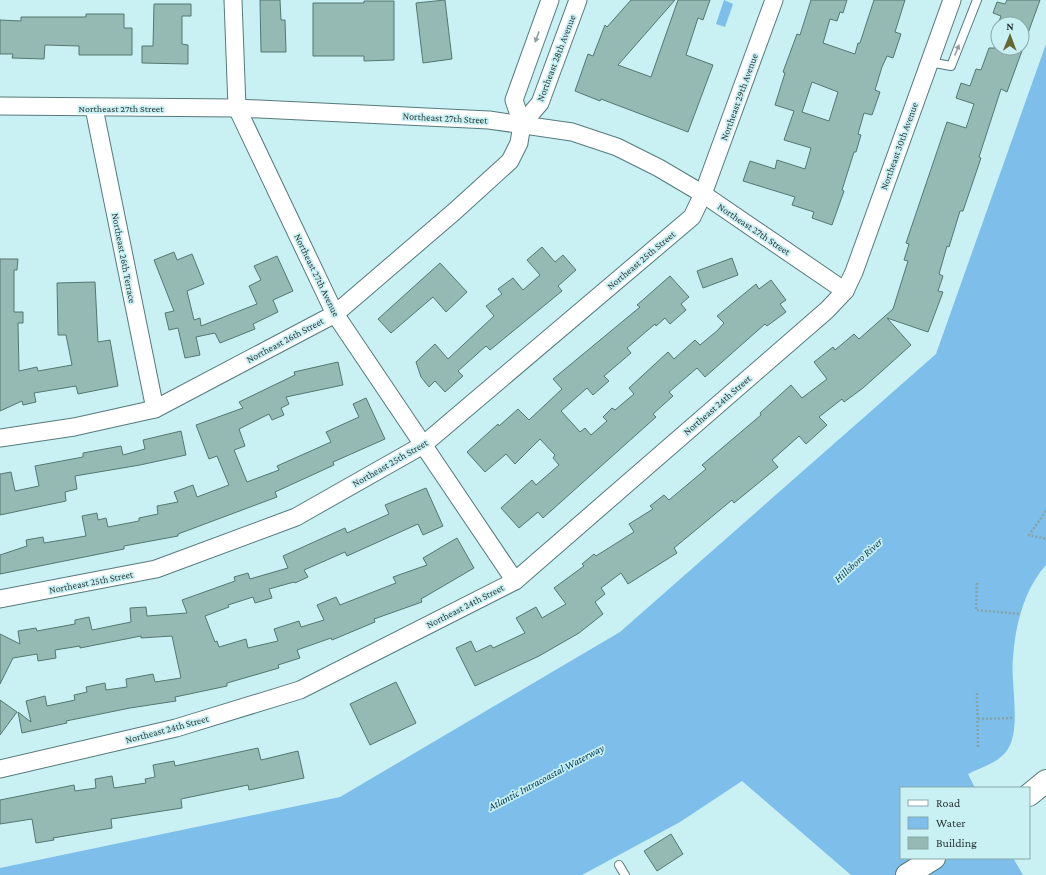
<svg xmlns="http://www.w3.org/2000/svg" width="1046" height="875" viewBox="0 0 1046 875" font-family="'Crimson Pro',serif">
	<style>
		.water { fill: #7dbeea }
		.building { fill: #95bab3; stroke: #557771; fill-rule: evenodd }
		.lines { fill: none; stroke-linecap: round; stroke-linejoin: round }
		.service-casing { stroke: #567a7c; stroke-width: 10 }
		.minor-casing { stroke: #567a7c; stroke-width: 19 }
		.secondary-casing { stroke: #567a7c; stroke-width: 24 }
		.path { stroke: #87a4a5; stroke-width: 2.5; stroke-dasharray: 2 2; stroke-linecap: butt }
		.service { stroke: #fff; stroke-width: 8 }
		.minor { stroke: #fff; stroke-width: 17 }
		.secondary { stroke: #fff; stroke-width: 22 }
		.oneway { fill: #969d9e }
		.labels { text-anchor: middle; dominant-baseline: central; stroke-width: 3.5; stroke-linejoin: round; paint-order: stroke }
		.street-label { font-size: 10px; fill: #2c3b3c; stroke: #c9f0f2 }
		.water-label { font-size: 11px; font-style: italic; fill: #023a57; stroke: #c9f0f2 }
	</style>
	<rect width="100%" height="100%" fill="#c9f0f2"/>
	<!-- water -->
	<g class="water">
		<polygon points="724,0 733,4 725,27 716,24"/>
		<path d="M1046,44V565C1024,589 1015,626 1013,658C1010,684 1023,733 1005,753C995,764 980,768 968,774L975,788H901V858H1013L1023,875H851L742,781L680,822L582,875H0V868L340,797L620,632L936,354Z"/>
	</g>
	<!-- building -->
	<g class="building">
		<polygon points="260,0 280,0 281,20 285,20 286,52 261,52"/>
		<polygon points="445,0 452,59 423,63 416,3"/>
		<polygon points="631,0 675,0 618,65 651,77 678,0 710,0 703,20 698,18 686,55 713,65 688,132 601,99 600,101 575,91 588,54 593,56 605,25 607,27"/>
		<path d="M811,0H847L843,13L840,12L837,21L830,19L823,43L855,54L858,43H860L874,0H905L895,32L901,34L893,58L887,56L882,67L875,90L880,92L872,115L864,113L858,134L861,135L856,152H854L842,190L844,191L832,225L812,218L814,212L792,205L795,197L743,181L750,161L775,169L777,160L805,169L811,148L784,140L794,111L775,105L785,73L783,72L797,34L800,35ZM812,82L838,92L829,121L802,112Z"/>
		<polygon points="1007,0 1040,0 1023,47 1022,24 998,24 1001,16 993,13 997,2 1005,4"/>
		<polygon points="364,1 394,1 394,60 364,61 364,56 313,56 313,3 364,3"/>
		<polygon points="154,4 191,4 191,16 182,16 182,44 188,45 188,64 142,63 142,46 153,46"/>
		<polygon points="86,14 124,14 124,28 132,28 132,55 79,55 79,46 45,45 44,59 12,58 13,54 0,54 0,20 21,21 21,17 86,17"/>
		<polygon points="989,48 1023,48 1007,92 1001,89 979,157 981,158 963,211 960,211 949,247 947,246 939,274 943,276 938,291 943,292 928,332 887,318 911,345 863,388 844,402 842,399 819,417 827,425 806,444 799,436 772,460 778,467 734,503 732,500 674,548 677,553 628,584 621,573 601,588 605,594 595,602 603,614 579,633 539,656 475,686 456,648 471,641 476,652 491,645 493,648 525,633 516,618 536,607 542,618 566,604 554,588 584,566 582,564 594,554 596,556 634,532 629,524 653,509 650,506 664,495 669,500 706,469 702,465 761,415 760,413 791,385 802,398 827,379 814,362 833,347 835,350 854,334 859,339 893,309 908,261 904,260 909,244 906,243 947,122 966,128 974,104 956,98 961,83 970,86 976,69 981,70"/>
		<polygon points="542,247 555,262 563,255 576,270 558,286 562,291 490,350 486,346 458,371 463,376 445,392 435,381 429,387 421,377 416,362 435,344 448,359 494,316 486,306 502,294 498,289 513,278 523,290 540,275 527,260"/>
		<polygon points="174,252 177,260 192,254 204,284 187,291 194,320 200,318 201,326 257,304 249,286 261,280 254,266 277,256 293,291 273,300 278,312 253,324 255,329 220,343 215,333 196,337 200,355 185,358 178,328 169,330 165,313 174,311 154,260"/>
		<polygon points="732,258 738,275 703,288 697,271"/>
		<polygon points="0,259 18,259 17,270 14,270 14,312 23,312 23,323 18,323 19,371 37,367 38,371 72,365 66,335 58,335 57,283 95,282 98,342 110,340 118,386 78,394 76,386 34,393 36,402 23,405 22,401 0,411"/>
		<polygon points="440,263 467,292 446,312 433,297 391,333 378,319"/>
		<polygon points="670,276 689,297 681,304 686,310 670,324 665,318 656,326 655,324 627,348 631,353 604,376 609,381 593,395 587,388 561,411 580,432 585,428 591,435 607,421 603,417 612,408 615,410 634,394 629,388 668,352 674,359 695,340 700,345 718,330 724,323 717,316 756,284 759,289 771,280 786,300 780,304 786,312 767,326 765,324 705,377 697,368 669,392 673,396 653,414 656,417 543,518 538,512 519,528 501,508 532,480 536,485 559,465 553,458 555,455 540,439 515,464 506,454 485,472 467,452 498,424 499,426 518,409 529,420 562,389 553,379 640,307 637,305"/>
		<polygon points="338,362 343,385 286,397 289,404 281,408 284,415 272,420 269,414 239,429 245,446 234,450 247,482 279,470 277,466 331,442 326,432 359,417 353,404 366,398 385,439 333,462 334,465 275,492 277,497 178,534 178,536 124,546 124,549 0,574 0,555 27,546 26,540 43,537 44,543 86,536 82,516 97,513 98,520 106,518 108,527 139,521 139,518 158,514 157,506 178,502 174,492 193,485 197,497 229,485 217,456 209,459 196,425 243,408 239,402 295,375 294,372"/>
		<polygon points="181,431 186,455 140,465 75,476 77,489 65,492 66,501 0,515 0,474 11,472 15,491 39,486 35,466 83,457 83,453 121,446 123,455 145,449 143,440"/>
		<polygon points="426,488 443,526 423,535 418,524 347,556 345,552 304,570 308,577 295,583 294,582 269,589 272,598 255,603 253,597 228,605 229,607 205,616 215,642 217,641 219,647 246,639 248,648 278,641 274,629 299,621 301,627 324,620 317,605 336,597 340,605 396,583 393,577 427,565 423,558 457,538 474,568 421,599 422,602 374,619 375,622 332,640 331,638 297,650 300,658 278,665 279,668 227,683 227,686 175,697 176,701 130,708 66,721 67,723 22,733 18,712 31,722 26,701 45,696 47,706 75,700 74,695 87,692 86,687 105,683 106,690 127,687 126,679 153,674 155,682 181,678 172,636 141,638 141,636 80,648 80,646 55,650 56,658 38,661 37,654 13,658 0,684 0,634 20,644 18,631 36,628 37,631 75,624 75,620 89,617 92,630 131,622 130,608 146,607 147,616 187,613 182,600 235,581 234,577 248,573 250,579 288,568 283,556 345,528 347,533 389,514 385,505"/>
		<polygon points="396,682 416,723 370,745 350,704"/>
		<polygon points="0,700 17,712 0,735"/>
		<polygon points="258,748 261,760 298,751 304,778 249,790 248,785 181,799 182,808 111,819 112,828 53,838 54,840 36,843 32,819 0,824 0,800 74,785 75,791 96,788 95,779 112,776 114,788 146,783 145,779 155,777 153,765 174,761 175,766"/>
		<polygon points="671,834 683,854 657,871 644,851"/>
	</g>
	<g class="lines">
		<!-- service casing -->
		<g class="service-casing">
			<g id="service">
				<polyline points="929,62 951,66 977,0"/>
				<polyline points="619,865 625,875"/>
			</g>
		</g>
		<!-- minor casing -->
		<g class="minor-casing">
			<g id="minor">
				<polyline points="233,0 237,108 335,314 515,581"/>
				<polyline points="0,106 237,108 489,120 572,132 617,147 659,168 703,194 845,291"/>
				<polyline points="94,108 155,409"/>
				<polyline points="522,124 540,103 578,0"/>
				<polyline points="0,438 74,427 155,409 335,314 455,211 510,161 519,143 522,124 514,100 550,0"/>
				<polyline points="0,599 156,569 296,517 423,445 692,217 703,194 774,0"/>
				<polyline points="0,769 176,728 300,690 515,581 827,310 845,291 854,272 952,0"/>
			</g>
		</g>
		<!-- secondary casing -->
		<g class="secondary-casing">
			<g id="secondary">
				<polyline points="1029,795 1046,781"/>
				<polyline points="907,875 934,858"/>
			</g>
		</g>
		<!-- path -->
		<g class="path">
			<polyline points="1046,511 1029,535 1046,539"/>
			<polyline points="977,583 976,610 1021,614"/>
			<polyline points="977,693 978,747"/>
			<polyline points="978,719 1014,718"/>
		</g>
		<!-- service -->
		<use href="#service" class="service"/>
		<!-- minor -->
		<use href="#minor" class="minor"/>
		<!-- secondary -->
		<use href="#secondary" class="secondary"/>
	</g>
	<!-- one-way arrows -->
	<defs><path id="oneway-solid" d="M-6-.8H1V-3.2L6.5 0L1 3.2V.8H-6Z"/></defs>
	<g class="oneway">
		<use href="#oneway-solid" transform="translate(537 37) rotate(110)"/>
		<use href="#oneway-solid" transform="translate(957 50) rotate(-68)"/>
	</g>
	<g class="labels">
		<!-- street labels -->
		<g class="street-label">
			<text transform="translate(556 58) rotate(-69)">Northeast 28th Avenue</text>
			<text transform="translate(739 97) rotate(-70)">Northeast 29th Avenue</text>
			<text x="121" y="108">Northeast 27th Street</text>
			<text transform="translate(445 118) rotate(3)">Northeast 27th Street</text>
			<text transform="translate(899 146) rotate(-70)">Northeast 30th Avenue</text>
			<text transform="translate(754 229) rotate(34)">Northeast 27th Street</text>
			<text transform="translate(124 258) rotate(79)">Northeast 26th Terrace</text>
			<text transform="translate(641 260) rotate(-40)">Northeast 25th Street</text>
			<text transform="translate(317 275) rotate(64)">Northeast 27th Avenue</text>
			<text transform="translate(285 340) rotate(-28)">Northeast 26th Street</text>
			<text transform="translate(717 405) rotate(-41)">Northeast 24th Street</text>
			<text transform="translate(390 463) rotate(-30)">Northeast 25th Street</text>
			<text transform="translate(91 582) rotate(-11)">Northeast 25th Street</text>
			<text transform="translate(465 606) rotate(-27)">Northeast 24th Street</text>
			<text transform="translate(167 729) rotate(-15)">Northeast 24th Street</text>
		</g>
		<!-- water labels -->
		<g class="water-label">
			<text transform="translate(858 560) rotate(-42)">Hillsboro River</text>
			<text transform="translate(546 777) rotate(-28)">Atlantic Intracoastal Waterway</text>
		</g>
	</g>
	<!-- legend -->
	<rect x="900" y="787" width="130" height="72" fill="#c9f0f2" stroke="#8aa8a9"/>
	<rect x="908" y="800" width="20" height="6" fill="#ffffff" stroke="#8aa8a9"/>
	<text x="936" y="807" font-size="12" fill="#2c3b3c">Road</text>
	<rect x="908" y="817" width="20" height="12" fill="#7dbeea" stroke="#8aa8a9"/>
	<text x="936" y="827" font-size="12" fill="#2c3b3c">Water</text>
	<rect x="908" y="837" width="20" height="12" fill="#95bab3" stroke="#8aa8a9"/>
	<text x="936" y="847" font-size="12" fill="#2c3b3c">Building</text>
	<!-- north arrow -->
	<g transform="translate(1010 36) rotate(1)"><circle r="19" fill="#c9f0f2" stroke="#8aa8a9"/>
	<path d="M0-3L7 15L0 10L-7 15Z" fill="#686632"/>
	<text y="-6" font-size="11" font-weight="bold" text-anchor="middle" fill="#2c3b3c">N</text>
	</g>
</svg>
